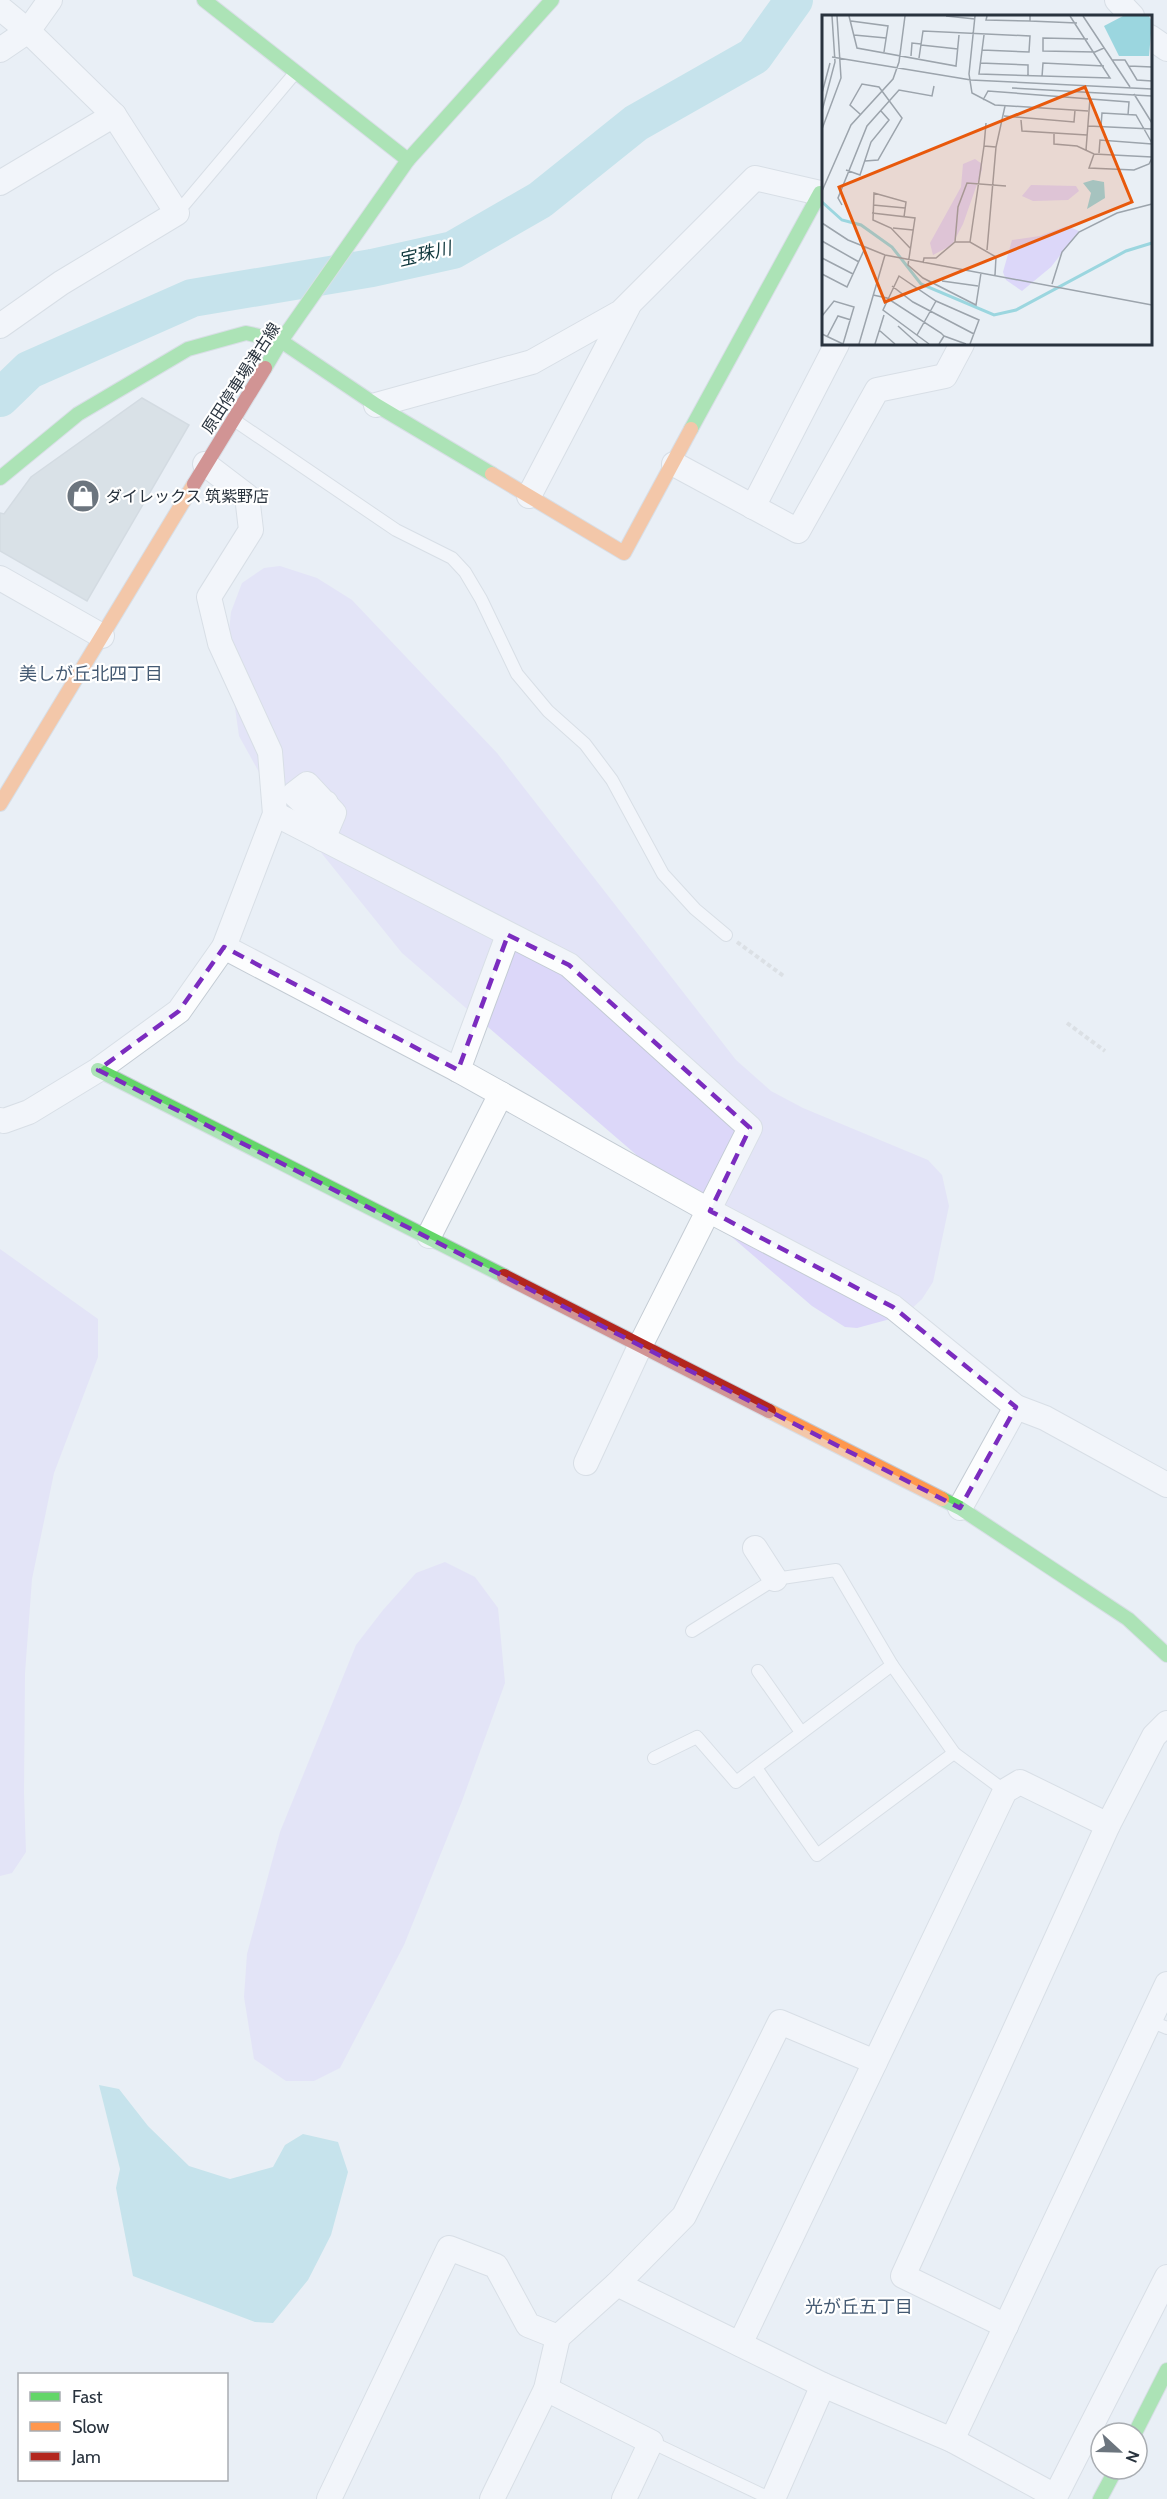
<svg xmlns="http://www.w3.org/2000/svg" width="1167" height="2499" viewBox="0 0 1167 2499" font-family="Cabin,'Noto Sans JP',sans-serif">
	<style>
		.green { fill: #dcd7f9 }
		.water { fill: #9bd6df }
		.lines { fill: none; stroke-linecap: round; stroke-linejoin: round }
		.river { stroke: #9bd6df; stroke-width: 38 }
		.building { fill: #c6d0d6; stroke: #b9c4ca; stroke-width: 1.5 }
		.lane-casing { stroke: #c3cbd3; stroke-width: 14 }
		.street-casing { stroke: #c3cbd3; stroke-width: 26 }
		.fast-casing { stroke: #c3cbd3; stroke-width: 16 }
		.slow-casing { stroke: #c3cbd3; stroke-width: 16 }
		.jam-casing { stroke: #c3cbd3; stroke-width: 16 }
		.path { stroke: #cbced1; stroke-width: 4; stroke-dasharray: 4.5 3; stroke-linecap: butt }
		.lane { stroke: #fcfdfe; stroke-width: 12 }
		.street { stroke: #fcfdfe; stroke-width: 24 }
		.fast { stroke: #63d668; stroke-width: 14 }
		.slow { stroke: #ff974d; stroke-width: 14 }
		.jam { stroke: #b3261e; stroke-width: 14 }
		.marked { fill: none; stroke: #7b2cbf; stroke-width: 4.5; stroke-dasharray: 12 8; stroke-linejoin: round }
		.labels { text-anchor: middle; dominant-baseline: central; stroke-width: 4.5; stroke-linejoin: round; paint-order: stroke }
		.street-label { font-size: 16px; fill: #29333e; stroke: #fff }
		.poi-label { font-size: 16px; fill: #29333e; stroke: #fff; text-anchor: start }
		.water-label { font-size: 18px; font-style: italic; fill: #10383d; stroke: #fff }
		.neighbourhood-label { font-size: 18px; fill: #445a73; stroke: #fff }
		.inset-river { fill: none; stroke: #9bd6df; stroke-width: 3 }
		.inset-road { fill: none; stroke: #9ca4ac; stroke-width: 1.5 }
		.view { fill: #e8590c; fill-opacity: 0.15; stroke: #e8590c; stroke-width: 3 }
		.inset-edge { fill: none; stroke: #29333e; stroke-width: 3 }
	</style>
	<rect width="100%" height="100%" fill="#e9eff5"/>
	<!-- green -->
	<g class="green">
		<polygon points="280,566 317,578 352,600 497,753 736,1060 771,1091 803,1108 928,1160 942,1175 949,1206 933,1282 922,1299 905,1315 857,1328 845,1327 812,1306 402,953 265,783 239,736 227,651 231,612 242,583 264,568"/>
		<polygon points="0,1249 98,1319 98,1357 54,1473 32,1579 25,1673 24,1793 26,1852 12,1873 0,1876"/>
		<polygon points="445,1562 475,1577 498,1608 505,1683 462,1801 404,1945 340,2068 314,2081 286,2081 254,2059 244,1997 247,1954 280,1832 356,1645 383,1610 416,1573"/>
	</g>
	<!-- water -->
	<polygon class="water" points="99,2085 119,2089 148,2126 189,2166 230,2179 273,2167 285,2145 303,2134 338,2142 348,2172 331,2235 308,2280 273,2323 255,2322 133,2276 116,2188 120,2169"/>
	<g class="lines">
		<!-- river -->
		<polyline class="river" points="0,398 29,370 192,298 372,268 453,250 540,200 636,123 754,56 794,0"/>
	</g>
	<!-- building -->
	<polygon class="building" points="142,398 189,425 87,601 0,551 0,513 4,514 31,477"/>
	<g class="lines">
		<!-- lane casing -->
		<g class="lane-casing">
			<g id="lane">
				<polyline points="177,213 295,73"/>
				<polyline points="234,420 396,530 452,558 465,572 481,599 517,674 548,711 585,744 612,780 663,874 695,909 726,935"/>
				<polyline points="692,1631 775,1579 836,1570 892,1665 954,1753 1005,1791"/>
				<polyline points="758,1671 801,1732"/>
				<polyline points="654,1758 697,1737 736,1782 892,1665"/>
				<polyline points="756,1768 817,1855 954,1753"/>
				<polyline points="1150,2021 1167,2028"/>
				<polyline points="651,2442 771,2499"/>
			</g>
		</g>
		<!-- street casing -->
		<g class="street-casing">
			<g id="street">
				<polyline points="1117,0 1132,16"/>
				<polyline points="0,8 28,31 114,115 177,213 61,283 0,326"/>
				<polyline points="1150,37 1167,49"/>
				<polyline points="0,50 28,31 50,0"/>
				<polyline points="0,183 114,115"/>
				<polyline points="376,405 532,362 621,312 755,178 820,193"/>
				<polyline points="674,464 798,531 877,390 945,376 962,344"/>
				<polyline points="529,496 628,307"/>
				<polyline points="753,507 837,344"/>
				<polyline points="0,578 102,636"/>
				<polyline points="275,814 569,965 750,1128 641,1344 586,1463"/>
				<polyline points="323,839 334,813 307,784 294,794 314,813 326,803"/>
				<polyline points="224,947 458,1070 710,1211 893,1307 1016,1407"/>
				<polyline points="458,1070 508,935"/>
				<polyline points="0,1120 4,1121 29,1112 98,1070 179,1011 224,947 275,814 270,752 220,643 209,597 251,530 247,496 205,464"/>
				<polyline points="429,1236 501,1094"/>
				<polyline points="960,1508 1016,1407 1045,1418 1167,1485"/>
				<polyline points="755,1548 775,1579"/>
				<polyline points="617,2284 823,2385 952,2440 1055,2496"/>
				<polyline points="1006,2326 903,2276 1108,1825 1154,1736 1167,1723"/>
				<polyline points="740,2344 1005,1791 1020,1782 1108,1825"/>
				<polyline points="546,2389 651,2442 624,2499"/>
				<polyline points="952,2440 1167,1984"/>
				<polyline points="329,2499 449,2248 496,2266 528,2325 558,2337"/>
				<polyline points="492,2499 546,2389 558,2337 617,2284 684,2216 780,2022 875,2062"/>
				<polyline points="773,2499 823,2385"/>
				<polyline points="1054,2499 1167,2277"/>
			</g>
		</g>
		<!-- fast casing -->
		<g class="fast-casing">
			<g id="fast">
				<polyline points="204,0 408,160"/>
				<polyline points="265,368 281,341 408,160 552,0"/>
				<polyline points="691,429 820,193 824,195"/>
				<polyline points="0,478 78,414 188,349 246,333 281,341 376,405 492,474"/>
				<polyline points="98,1070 504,1276"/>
				<polyline points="942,1499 960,1508 1128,1619 1167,1655"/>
				<polyline points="1135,2433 1167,2370"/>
				<polyline points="1100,2499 1116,2469"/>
			</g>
		</g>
		<!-- slow casing -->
		<g class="slow-casing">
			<g id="slow">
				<polyline points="492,474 624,553 691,429"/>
				<polyline points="0,804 194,484"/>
				<polyline points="769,1411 942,1499"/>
			</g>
		</g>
		<!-- jam casing -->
		<g class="jam-casing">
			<g id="jam">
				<polyline points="194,484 265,368"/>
				<polyline points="504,1276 769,1411"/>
			</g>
		</g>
		<!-- path -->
		<g class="path">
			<polyline points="737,942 785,977"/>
			<polyline points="1067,1023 1105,1051"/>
		</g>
		<!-- lane -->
		<use href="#lane" class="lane"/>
		<!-- street -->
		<use href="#street" class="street"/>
		<!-- fast -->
		<use href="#fast" class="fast"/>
		<!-- slow -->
		<use href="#slow" class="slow"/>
		<!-- jam -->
		<use href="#jam" class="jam"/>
	</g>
	<!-- marked area -->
	<path d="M0 0H1167V2499H0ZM508,935L569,965L750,1128L710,1211L893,1307L1016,1407L960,1508L98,1070L179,1011L224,947L458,1070Z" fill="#e9eff5" fill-opacity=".55" fill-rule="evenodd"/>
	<path class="marked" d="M508,935L569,965L750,1128L710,1211L893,1307L1016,1407L960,1508L98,1070L179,1011L224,947L458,1070Z"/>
	<!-- icons -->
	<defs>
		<g id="shop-disc" transform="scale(1.725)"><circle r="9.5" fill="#6c757e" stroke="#fff"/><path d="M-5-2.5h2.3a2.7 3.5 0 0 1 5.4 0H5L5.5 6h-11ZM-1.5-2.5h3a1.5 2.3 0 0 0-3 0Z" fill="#fff"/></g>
	</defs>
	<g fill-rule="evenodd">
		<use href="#shop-disc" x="83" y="496"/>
	</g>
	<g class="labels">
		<!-- street labels -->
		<g class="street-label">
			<text transform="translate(241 378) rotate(-57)">原田停車場津古線</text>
		</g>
		<!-- poi labels -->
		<g class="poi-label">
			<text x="106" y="496">ダイレックス 筑紫野店</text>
		</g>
		<!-- water labels -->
		<g class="water-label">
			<text transform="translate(425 254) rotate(-13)">宝珠川</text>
		</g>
		<!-- neighbourhood labels -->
		<g class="neighbourhood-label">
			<text x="91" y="674">美しが丘北四丁目</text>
			<text x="859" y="2307">光が丘五丁目</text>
		</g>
	</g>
	<!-- overview -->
	<g transform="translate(822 15)">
		<rect width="330" height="330" fill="#e9eff5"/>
		<path d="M153,144L160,149V155L141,209L130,230L111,240L108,228L139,172L141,149ZM209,170L254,171L257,176L246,185L211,186L200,181ZM245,211L257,216L229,252L200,276L184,265L181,257L190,225L218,221Z" fill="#dcd7f9"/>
		<path d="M301,1H327L330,7L327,41H297L282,11ZM271,165L282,167L283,183L265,194L269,178L261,168Z" fill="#9bd6df"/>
		<path class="inset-river" d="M0,187L20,205L39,210L70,232L99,269L172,300L194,295L304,236L330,228"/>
		<path class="inset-road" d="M27,1L35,33L134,51L137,20M124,1L153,4M153,1L147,59L150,78L173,90L266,96M165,1L164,5L208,6M208,1V6L255,8M261,1L308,72M29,6L66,11L62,37M32,20L64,23M162,20L157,59L288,63L248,1M266,24L221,23V36L273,37L282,33M99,30L136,34M89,41L90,28L99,29M10,42L149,65L330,74M97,43L101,16L208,21L207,37L160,35M290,45H303L315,65L330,66M158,48L206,50V60M307,51L330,52M220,62L221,48L282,51M190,73L330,81M0,78L8,48M312,79L330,108M161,85L166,76L307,87L306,100M0,96L13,47L10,1M38,99L28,90L40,69L57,72L80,103L56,145L43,146M182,101L252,107L253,95M199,105L200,116L265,120M164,108L162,131L174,132M266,111L330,114M279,111L280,98L314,100L330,128M0,114L19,63L15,1M232,118V129L255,131L272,139L330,142M264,135L268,83M277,138L278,125L330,129M272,139L267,153L312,155L327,149L330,143M24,155L38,160L49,127L67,105L59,96M0,176L29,110L71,64L77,47L83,1M20,190L16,183L45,111L77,75L110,81L112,71M51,190L83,193M50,198L93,203L86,250L101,263L154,290L159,258M82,202L84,187L52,178L51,205L69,213L88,233M0,208L26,225L63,240L330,290M71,213L91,215M0,226L37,247M133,227L136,192L145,168L184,171M148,227L162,131M165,235L174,132L183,91M0,243L31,259M101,248L102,243H114L133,227H148L174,242L173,260M0,259L25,272L43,233M120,266L156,271M230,269L240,237L257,217L295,198L330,189M70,271L91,287L152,319M51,280L65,283L119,318L122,321L117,329M0,301L12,286L32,292L21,329M76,311L96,329M57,315L73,329M0,319L21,329M95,320L114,286M122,321L144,329M5,322L16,301L29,305M37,329L63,240M53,329L62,300M107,329L61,295L77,261L114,286L157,305L148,329"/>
		<path class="view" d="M263,72L310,187L63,287L17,172Z"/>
		<rect width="330" height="330" class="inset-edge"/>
	</g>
	<!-- legend -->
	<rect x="18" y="2373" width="210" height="108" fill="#ffffff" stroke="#a9adb2" stroke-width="1.5"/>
	<rect x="30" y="2392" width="30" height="9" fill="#63d668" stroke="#a9adb2" stroke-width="1.5"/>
	<text x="72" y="2403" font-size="18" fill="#29333e">Fast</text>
	<rect x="30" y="2422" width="30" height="9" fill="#ff974d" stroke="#a9adb2" stroke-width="1.5"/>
	<text x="72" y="2433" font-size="18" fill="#29333e">Slow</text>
	<rect x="30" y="2452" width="30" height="9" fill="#b3261e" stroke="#a9adb2" stroke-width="1.5"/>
	<text x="72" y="2463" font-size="18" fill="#29333e">Jam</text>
	<!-- north arrow -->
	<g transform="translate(1119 2451) rotate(112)"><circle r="28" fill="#ffffff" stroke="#a9adb2" stroke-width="1.5"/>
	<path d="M0-4.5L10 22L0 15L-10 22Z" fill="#6c757e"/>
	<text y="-9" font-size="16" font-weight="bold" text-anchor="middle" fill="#29333e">N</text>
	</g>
</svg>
